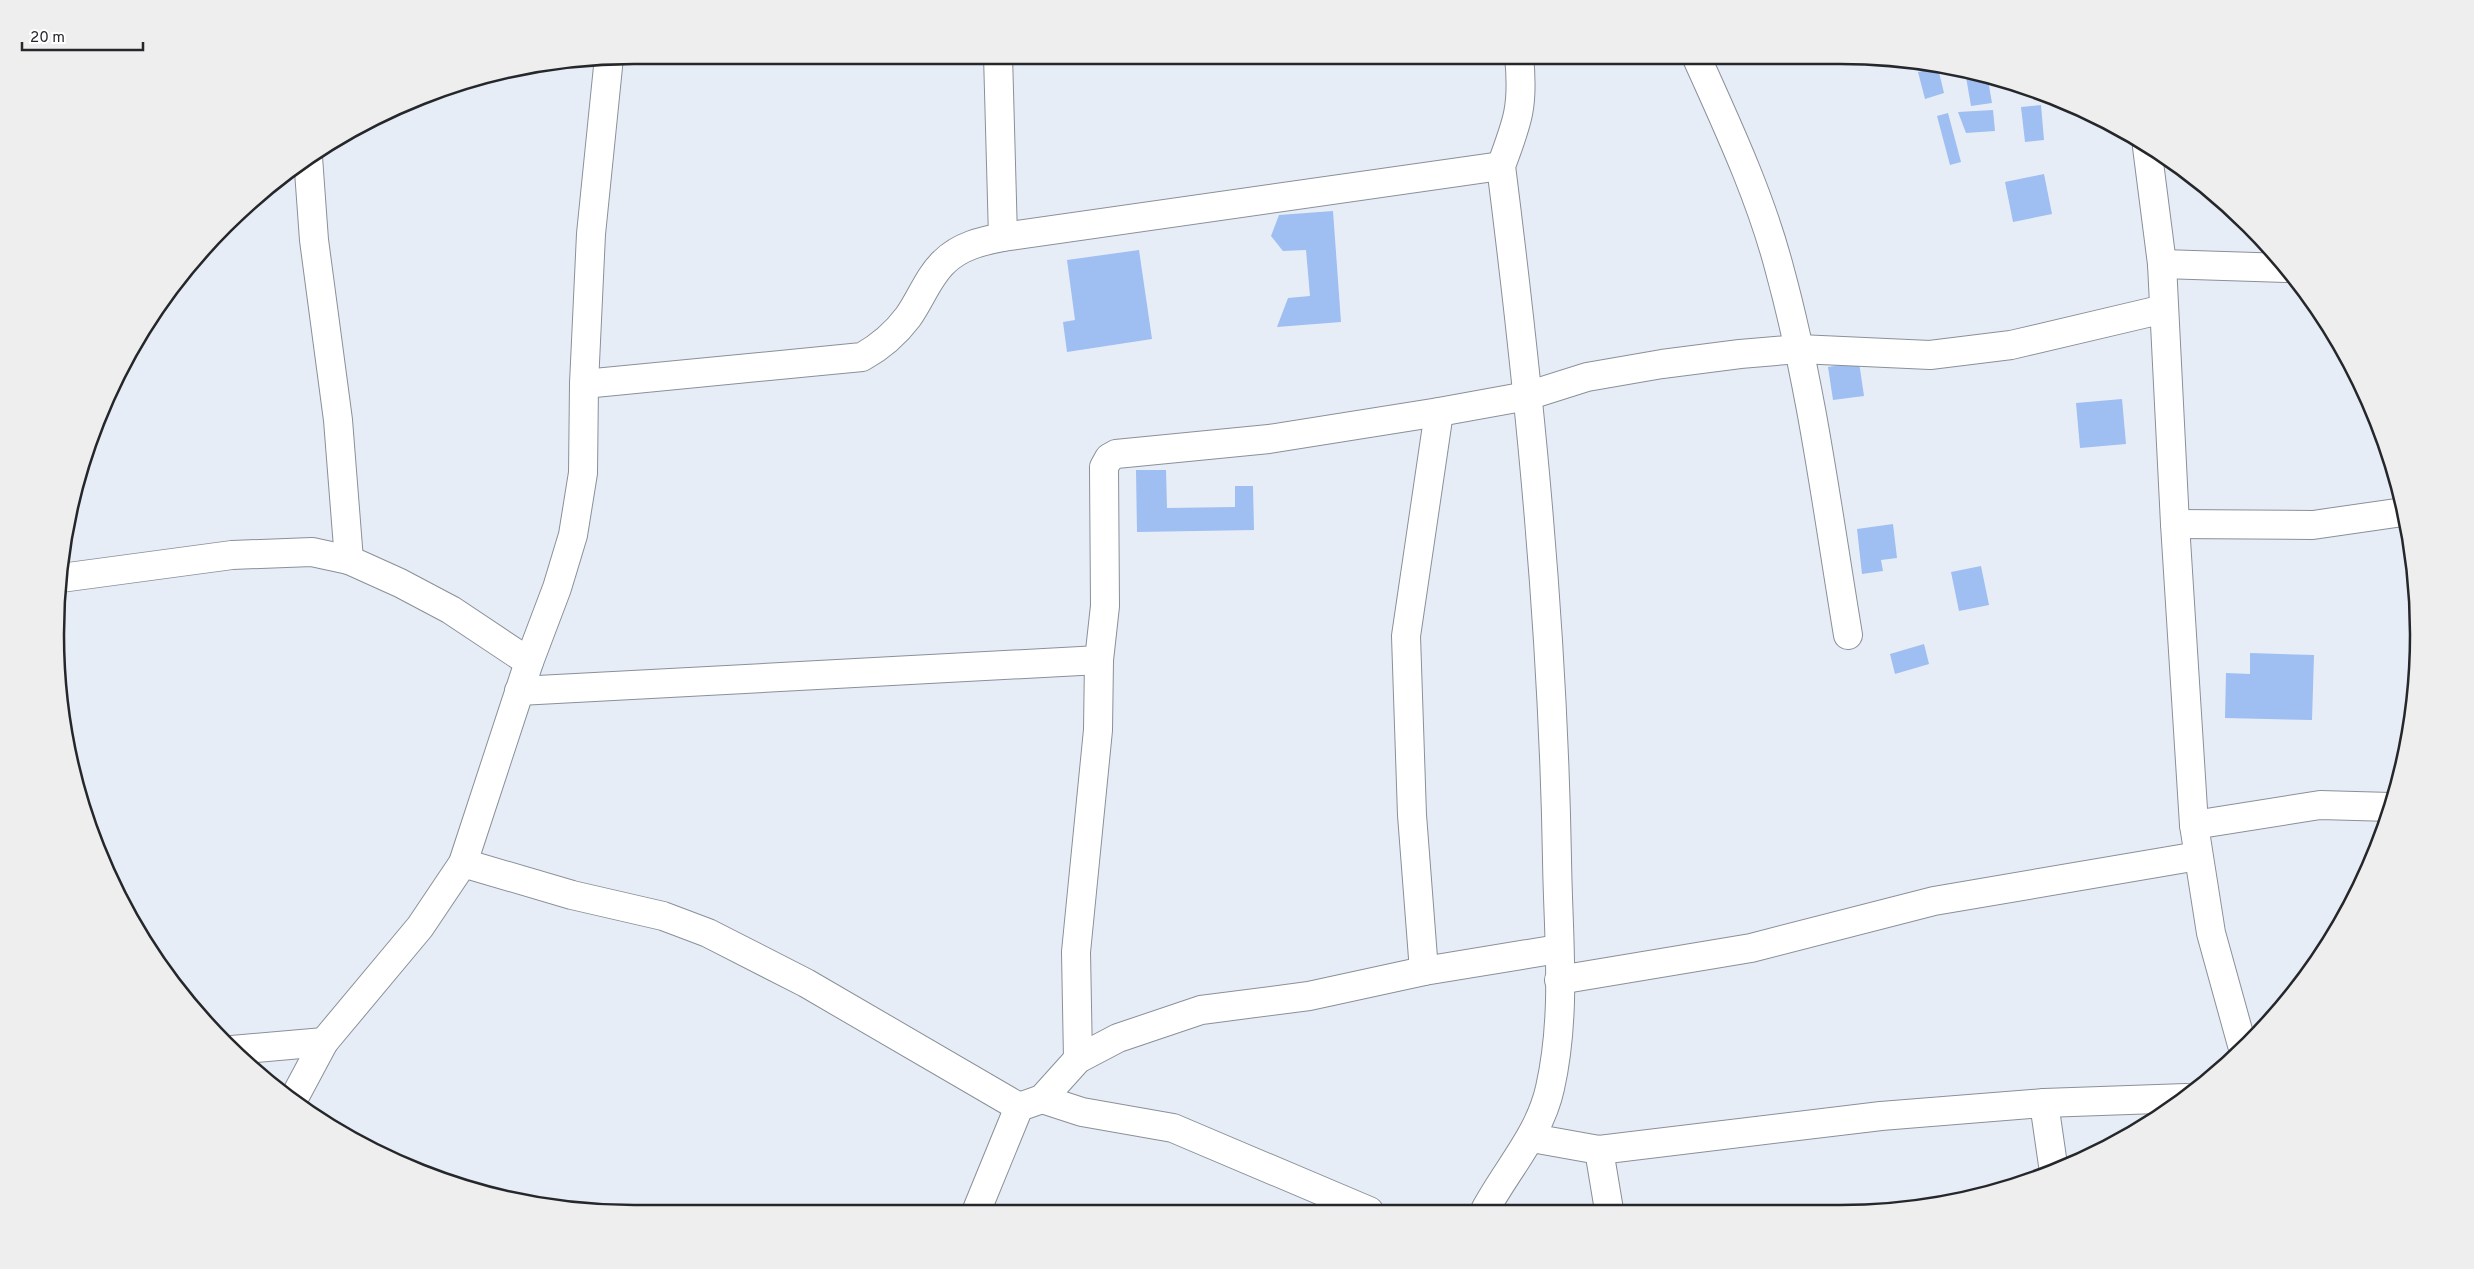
<svg xmlns="http://www.w3.org/2000/svg" width="2474" height="1269" viewBox="0 0 2474 1269" font-family="Overpass,sans-serif">
	<style>
		.building { fill: #9fbef1 }
		.lines { fill: none; stroke-linecap: round; stroke-linejoin: round }
		.minor-casing { stroke: #8a9098; stroke-width: 30 }
		.minor { stroke: #fff; stroke-width: 28 }
		.rim { fill: none; stroke: #25272a; stroke-width: 2.5 }
	</style>
	<rect width="100%" height="100%" fill="#e7edf7"/>
	<!-- building -->
	<g class="building">
		<polygon points="1938,68 1944,93 1925,99 1918,72"/>
		<polygon points="1965,71 1987,74 1992,103 1971,106"/>
		<polygon points="2032,91 2046,96 2033,98"/>
		<polygon points="2041,105 2044,140 2025,142 2021,107"/>
		<polygon points="1993,110 1995,131 1966,133 1958,112"/>
		<polygon points="1948,113 1961,162 1950,165 1937,116"/>
		<polygon points="2044,174 2052,214 2013,222 2005,182"/>
		<polygon points="1333,211 1341,322 1277,327 1288,298 1310,296 1306,250 1283,251 1271,236 1279,215"/>
		<polygon points="1139,250 1152,339 1067,352 1063,322 1075,320 1067,260"/>
		<polygon points="1859,362 1864,396 1833,400 1828,367"/>
		<polygon points="2122,399 2126,444 2080,448 2076,403"/>
		<polygon points="1136,470 1166,470 1167,508 1235,507 1235,486 1253,486 1254,530 1137,532"/>
		<polygon points="1893,524 1897,558 1881,560 1883,571 1862,574 1857,529"/>
		<polygon points="1981,566 1989,605 1959,611 1951,572"/>
		<polygon points="1924,644 1929,664 1895,674 1890,654"/>
		<polygon points="2250,653 2314,655 2312,720 2225,718 2226,673 2250,674"/>
	</g>
	<g class="lines">
		<!-- minor casing -->
		<g class="minor-casing">
			<g id="minor">
				<polyline points="998,55 1003,237"/>
				<path d="M1696,56C1727,125 1761,197 1780,271C1812,388 1828,515 1848,635"/>
				<polyline points="2147,147 2162,264 2175,524 2194,825 2211,933 2242,1045"/>
				<polyline points="308,157 314,240 338,420 349,560"/>
				<polyline points="2162,264 2286,268"/>
				<path d="M584,384L862,357C880,347 896,333 908,317C921,299 928,277 944,262C960,246 982,241 1003,237L1501,166"/>
				<polyline points="2175,524 2313,525 2403,512"/>
				<polyline points="61,578 232,555 312,552 349,560 400,583 451,610 529,662"/>
				<polyline points="519,691 1099,660"/>
				<polyline points="2194,825 2320,805 2391,807"/>
				<polyline points="463,863 572,895 663,916 708,933 806,983 1019,1107"/>
				<polyline points="1424,971 1412,815 1406,636 1439,412"/>
				<polyline points="1559,980 1751,948 1934,901 2198,856"/>
				<polyline points="232,1050 324,1042"/>
				<polyline points="1078,1059 1076,952 1098,730 1099,660 1105,606 1104,467 1109,458 1116,454 1269,439 1439,412 1527,396 1587,377 1662,364 1740,354 1799,349 1930,355 2011,345 2164,309"/>
				<polyline points="1042,1099 1082,1112 1173,1128 1369,1211"/>
				<polyline points="293,1100 324,1042 420,927 463,863 529,662 557,588 573,535 583,473 584,384 591,234 609,57"/>
				<polyline points="2044,1103 2054,1172"/>
				<polyline points="1532,1138 1599,1150 1881,1116 2044,1103 2186,1098"/>
				<polyline points="1599,1150 1609,1210"/>
				<path d="M1485,1210C1507,1169 1540,1134 1550,1088C1567,1013 1558,935 1557,859C1553,627 1530,396 1501,166C1518,121 1524,105 1519,56"/>
				<polyline points="976,1212 1019,1107 1042,1099 1078,1059 1118,1038 1201,1010 1309,996 1424,971 1558,949"/>
			</g>
		</g>
		<!-- minor -->
		<use href="#minor" class="minor"/>
	</g>
	<!-- crop -->
	<path d="M0 0H2474V1269H0ZM634 64H1840A570 570 0 0 1 2410 634V635A570 570 0 0 1 1840 1205H634A570 570 0 0 1 64 635V634A570 570 0 0 1 634 64Z" fill="#eee" fill-rule="evenodd"/>
	<path class="rim" d="M634 64H1840A570 570 0 0 1 2410 634V635A570 570 0 0 1 1840 1205H634A570 570 0 0 1 64 635V634A570 570 0 0 1 634 64Z"/>
	<!-- scale -->
	<path d="M22 42v8h121v-8" fill="none" stroke="#25272a" stroke-width="2.5"/>
	<text x="30" y="42" font-size="15" fill="#25272a" stroke="#ffffff" stroke-width="4" paint-order="stroke">20 m</text>
</svg>
